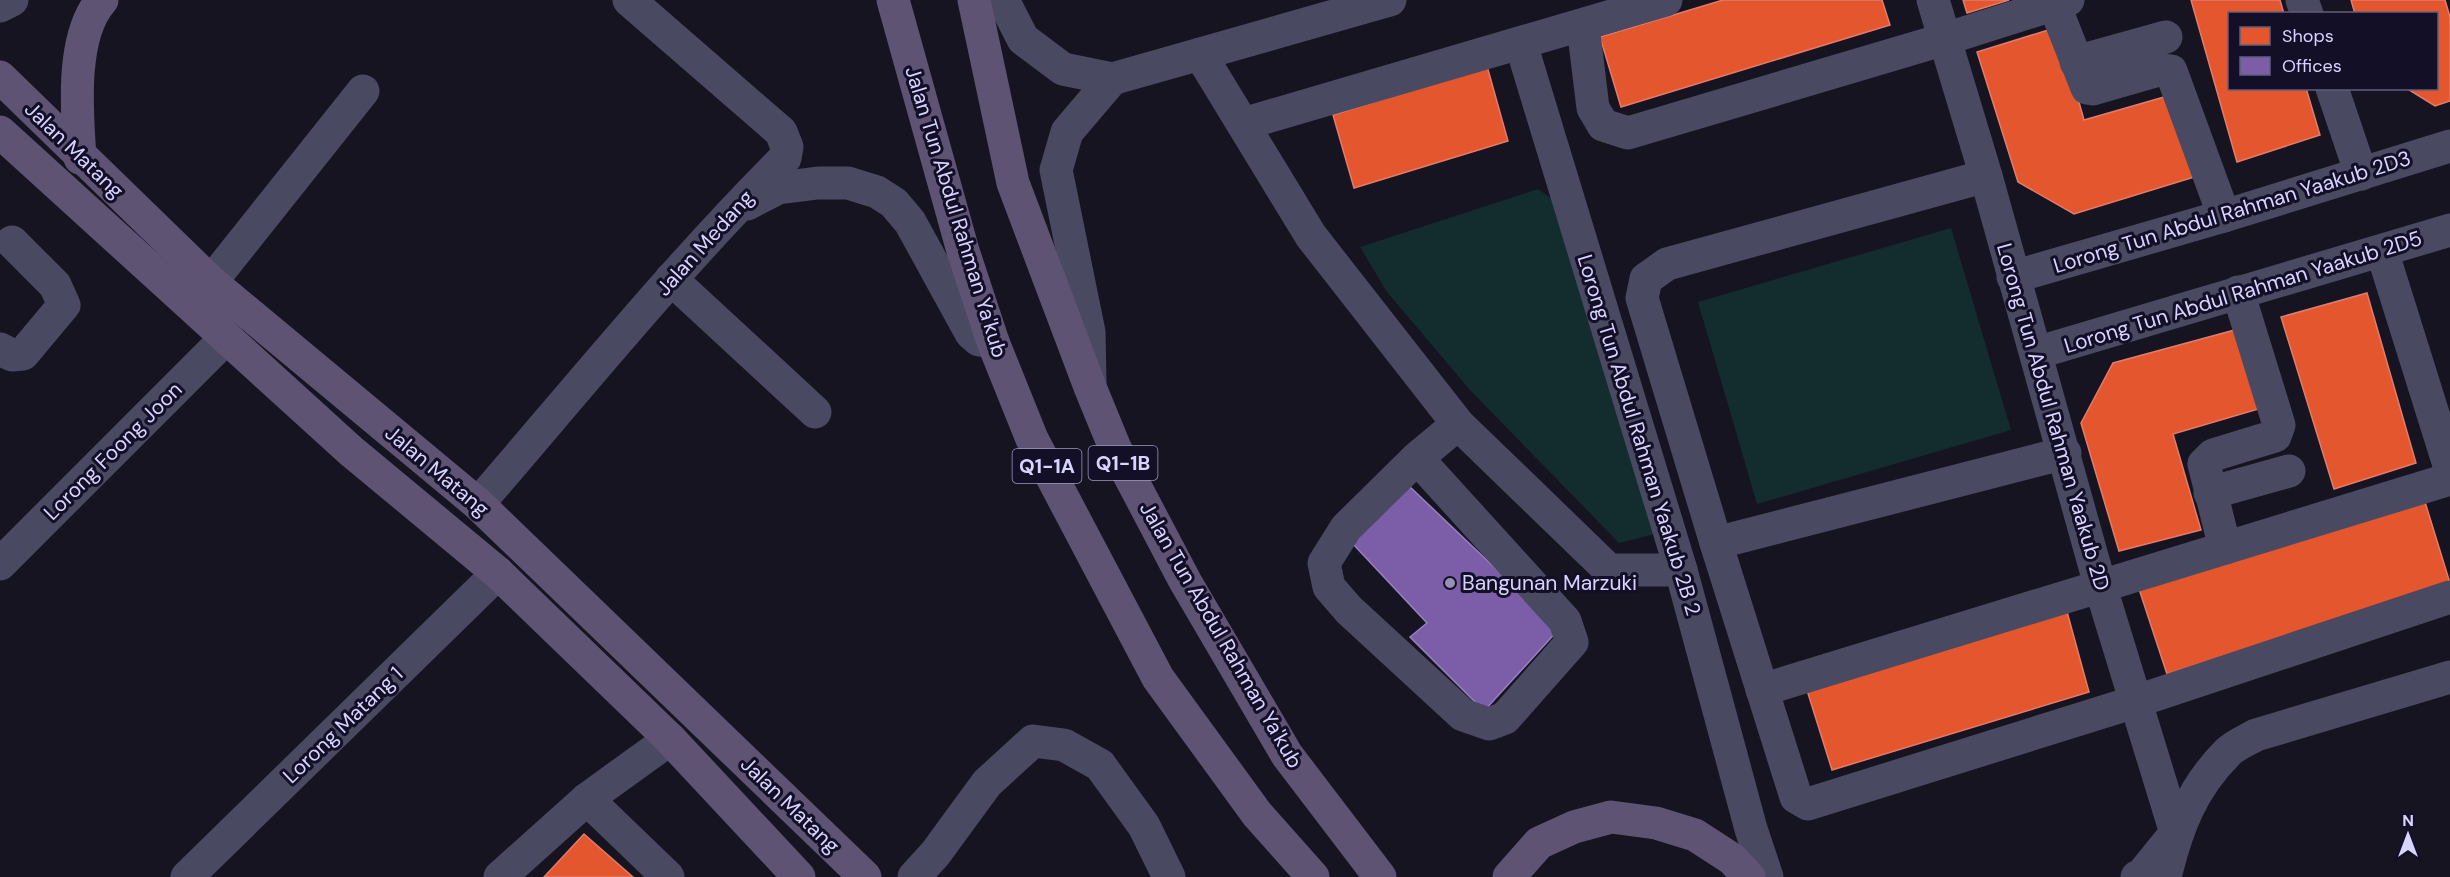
<svg xmlns="http://www.w3.org/2000/svg" width="2450" height="877" viewBox="0 0 2450 877" font-family="'DM Sans',sans-serif">
	<style>
		.green { fill: #132c2d }
		.shops { fill: #e4572e; stroke: #e17c6d; stroke-width: 1.5 }
		.offices { fill: #7b5ea7; stroke: #9781c1; stroke-width: 1.5 }
		.lines { fill: none; stroke-linecap: round; stroke-linejoin: round }
		.minor { stroke: #4a4962; stroke-width: 33 }
		.major { stroke: #5e5373; stroke-width: 33 }
		.poi-dot { fill: #9591b1; stroke: #130f26; stroke-width: 2 }
		.labels { text-anchor: middle; dominant-baseline: central; stroke-width: 6; stroke-linejoin: round; paint-order: stroke }
		.shield { fill: #130f26; stroke: #9e99be; stroke-width: 1.5 }
		.shield-label { font-size: 20px; font-weight: bold; fill: #d9d4ff }
		.street-label { font-size: 21px; fill: #d9d4ff; stroke: #130f26 }
		.poi-label { font-size: 21px; fill: #d9d4ff; stroke: #130f26; text-anchor: start }
	</style>
	<rect width="100%" height="100%" fill="#161421"/>
	<!-- green -->
	<g class="green">
		<polygon points="1538,189 1551,198 1655,534 1619,543 1470,390 1387,292 1360,247"/>
		<polygon points="1951,228 2011,430 1757,504 1698,302"/>
	</g>
	<!-- shops -->
	<g class="shops">
		<polygon points="1723,0 1882,0 1890,25 1621,107 1600,37"/>
		<polygon points="1963,0 2009,0 1967,13"/>
		<polygon points="2191,0 2280,0 2284,14 2230,14 2230,88 2306,88 2320,135 2237,162"/>
		<polygon points="2351,0 2445,0 2450,17 2450,101 2435,106 2406,88 2436,88 2436,14 2355,14"/>
		<polygon points="2058,27 2084,120 2178,93 2204,174 2074,214 2018,182 1977,52"/>
		<polygon points="1487,66 1508,141 1354,188 1333,115"/>
		<polygon points="2367,293 2416,463 2334,489 2281,317"/>
		<polygon points="2242,328 2265,407 2173,434 2201,530 2119,551 2081,423 2113,363"/>
		<polygon points="2425,502 2450,583 2167,674 2139,589"/>
		<polygon points="2066,608 2089,692 1832,770 1806,687"/>
		<polygon points="584,834 633,877 544,877"/>
	</g>
	<!-- offices -->
	<polygon class="offices" points="1408,485 1559,629 1484,711 1410,637 1427,623 1353,544"/>
	<g class="lines">
		<!-- minor -->
		<g class="minor">
			<polyline points="1003,0 1023,39 1063,69 1112,79 1390,0"/>
			<polyline points="1933,0 1986,176 2100,585 2176,833"/>
			<polyline points="2302,0 2307,14"/>
			<polyline points="2054,4 2087,88 2093,89 2159,70 2171,71 2224,216"/>
			<polyline points="0,6 12,0"/>
			<polyline points="1583,26 1593,108 1603,125 1628,133 1945,39 2068,0"/>
			<polyline points="1521,44 1681,570 1751,829 1767,877"/>
			<polyline points="1200,54 1311,236 1458,424 1609,570 1681,570"/>
			<polyline points="2076,62 2166,37"/>
			<polyline points="2332,88 2361,174"/>
			<polyline points="1243,124 1666,0"/>
			<polyline points="1986,176 1667,264 1646,279 1642,298 1716,543 1796,797 1808,804 2125,705 2450,597"/>
			<polyline points="747,204 778,188 818,183 848,183 877,192 894,203 910,222 971,333 979,340 993,342"/>
			<polyline points="2382,251 2450,468"/>
			<polyline points="2013,277 2224,216 2450,146"/>
			<polyline points="671,279 815,412"/>
			<polyline points="211,282 363,91"/>
			<polyline points="0,349 12,355 23,354 64,305 55,285 12,242"/>
			<polyline points="2036,353 2450,230"/>
			<polyline points="1090,383 1089,332 1056,170 1067,132 1112,79"/>
			<polyline points="1417,458 1565,621 1572,642 1505,718 1489,724 1463,715 1349,610 1329,587 1324,563 1346,528 1417,458 1458,424"/>
			<polyline points="2210,493 2289,471"/>
			<path d="M478,504C579,387 676,267 785,158L787,147L781,132L629,0"/>
			<polyline points="1716,543 2065,453"/>
			<polyline points="2225,548 2204,464 2213,455 2275,436 2279,425 2238,292"/>
			<polyline points="0,564 226,338"/>
			<polyline points="1762,690 2450,479"/>
			<polyline points="587,799 668,877"/>
			<polyline points="187,877 498,573"/>
			<polyline points="500,877 587,799 670,739"/>
			<polyline points="914,877 935,854 987,783 1033,741 1064,745 1100,765 1144,826 1169,877"/>
			<polyline points="2137,877 2141,876 2171,839"/>
			<path d="M2165,877C2177,828 2191,789 2228,752C2235,745 2247,740 2256,735L2450,677"/>
		</g>
		<!-- major -->
		<g class="major">
			<polyline points="893,0 963,251 993,342 1032,439 1158,678 1257,814 1313,877"/>
			<polyline points="974,0 1013,183 1090,387 1115,448 1185,581 1287,755 1380,877"/>
			<polyline points="0,77 211,282 478,504 865,877"/>
			<polyline points="0,132 351,451 498,573 670,739 799,877"/>
			<path d="M80,158C77,113 70,36 102,0"/>
			<polyline points="1509,877 1539,843 1574,827 1611,817 1656,823 1695,835 1732,859 1749,877"/>
		</g>
	</g>
	<!-- markers -->
	<circle class="poi-dot" cx="1450" cy="583" r="6"/>
	<g class="labels">
		<!-- shield labels -->
		<g class="shield">
			<rect x="1088.5" y="446" width="69" height="34" rx="4.5"/>
			<rect x="1012.5" y="449" width="69" height="34" rx="4.5"/>
		</g>
		<g class="shield-label">
			<text x="1123" y="463">Q1-1B</text>
			<text x="1047" y="466">Q1-1A</text>
		</g>
		<!-- street labels -->
		<g class="street-label">
			<text transform="translate(74 150) rotate(44)">Jalan Matang</text>
			<text transform="translate(956 212) rotate(73)">Jalan Tun Abdul Rahman Ya'kub</text>
			<text transform="translate(2232 212) rotate(-17)">Lorong Tun Abdul Rahman Yaakub 2D3</text>
			<text transform="translate(705 243) rotate(-48)">Jalan Medang</text>
			<text transform="translate(2243 292) rotate(-17)">Lorong Tun Abdul Rahman Yaakub 2D5</text>
			<text transform="translate(2053 417) rotate(74)">Lorong Tun Abdul Rahman Yaakub 2D</text>
			<text transform="translate(1639 435) rotate(73)">Lorong Tun Abdul Rahman Yaakub 2B 2</text>
			<text transform="translate(113 451) rotate(-45)">Lorong Foong Joon</text>
			<text transform="translate(437 471) rotate(40)">Jalan Matang</text>
			<text transform="translate(1221 635) rotate(60)">Jalan Tun Abdul Rahman Ya'kub</text>
			<text transform="translate(343 725) rotate(-44)">Lorong Matang 1</text>
			<text transform="translate(790 805) rotate(44)">Jalan Matang</text>
		</g>
		<!-- poi labels -->
		<g class="poi-label">
			<text x="1462" y="583">Bangunan Marzuki</text>
		</g>
	</g>
	<!-- legend -->
	<rect x="2228" y="12" width="210" height="78" fill="#130f26" stroke="#625e7d" stroke-width="1.5"/>
	<rect x="2240" y="27" width="30" height="18" fill="#e4572e" stroke="#625e7d" stroke-width="1.5"/>
	<text x="2282" y="42" font-size="18" fill="#d9d4ff">Shops</text>
	<rect x="2240" y="57" width="30" height="18" fill="#7b5ea7" stroke="#625e7d" stroke-width="1.5"/>
	<text x="2282" y="72" font-size="18" fill="#d9d4ff">Offices</text>
	<!-- north arrow -->
	<g transform="translate(2408 835)" stroke="#130f26" stroke-width="4.5" paint-order="stroke">
	<path d="M0-4.5L10 22L0 15L-10 22Z" fill="#d9d4ff"/>
	<text y="-9" font-size="16" font-weight="bold" text-anchor="middle" fill="#d9d4ff">N</text>
	</g>
</svg>
